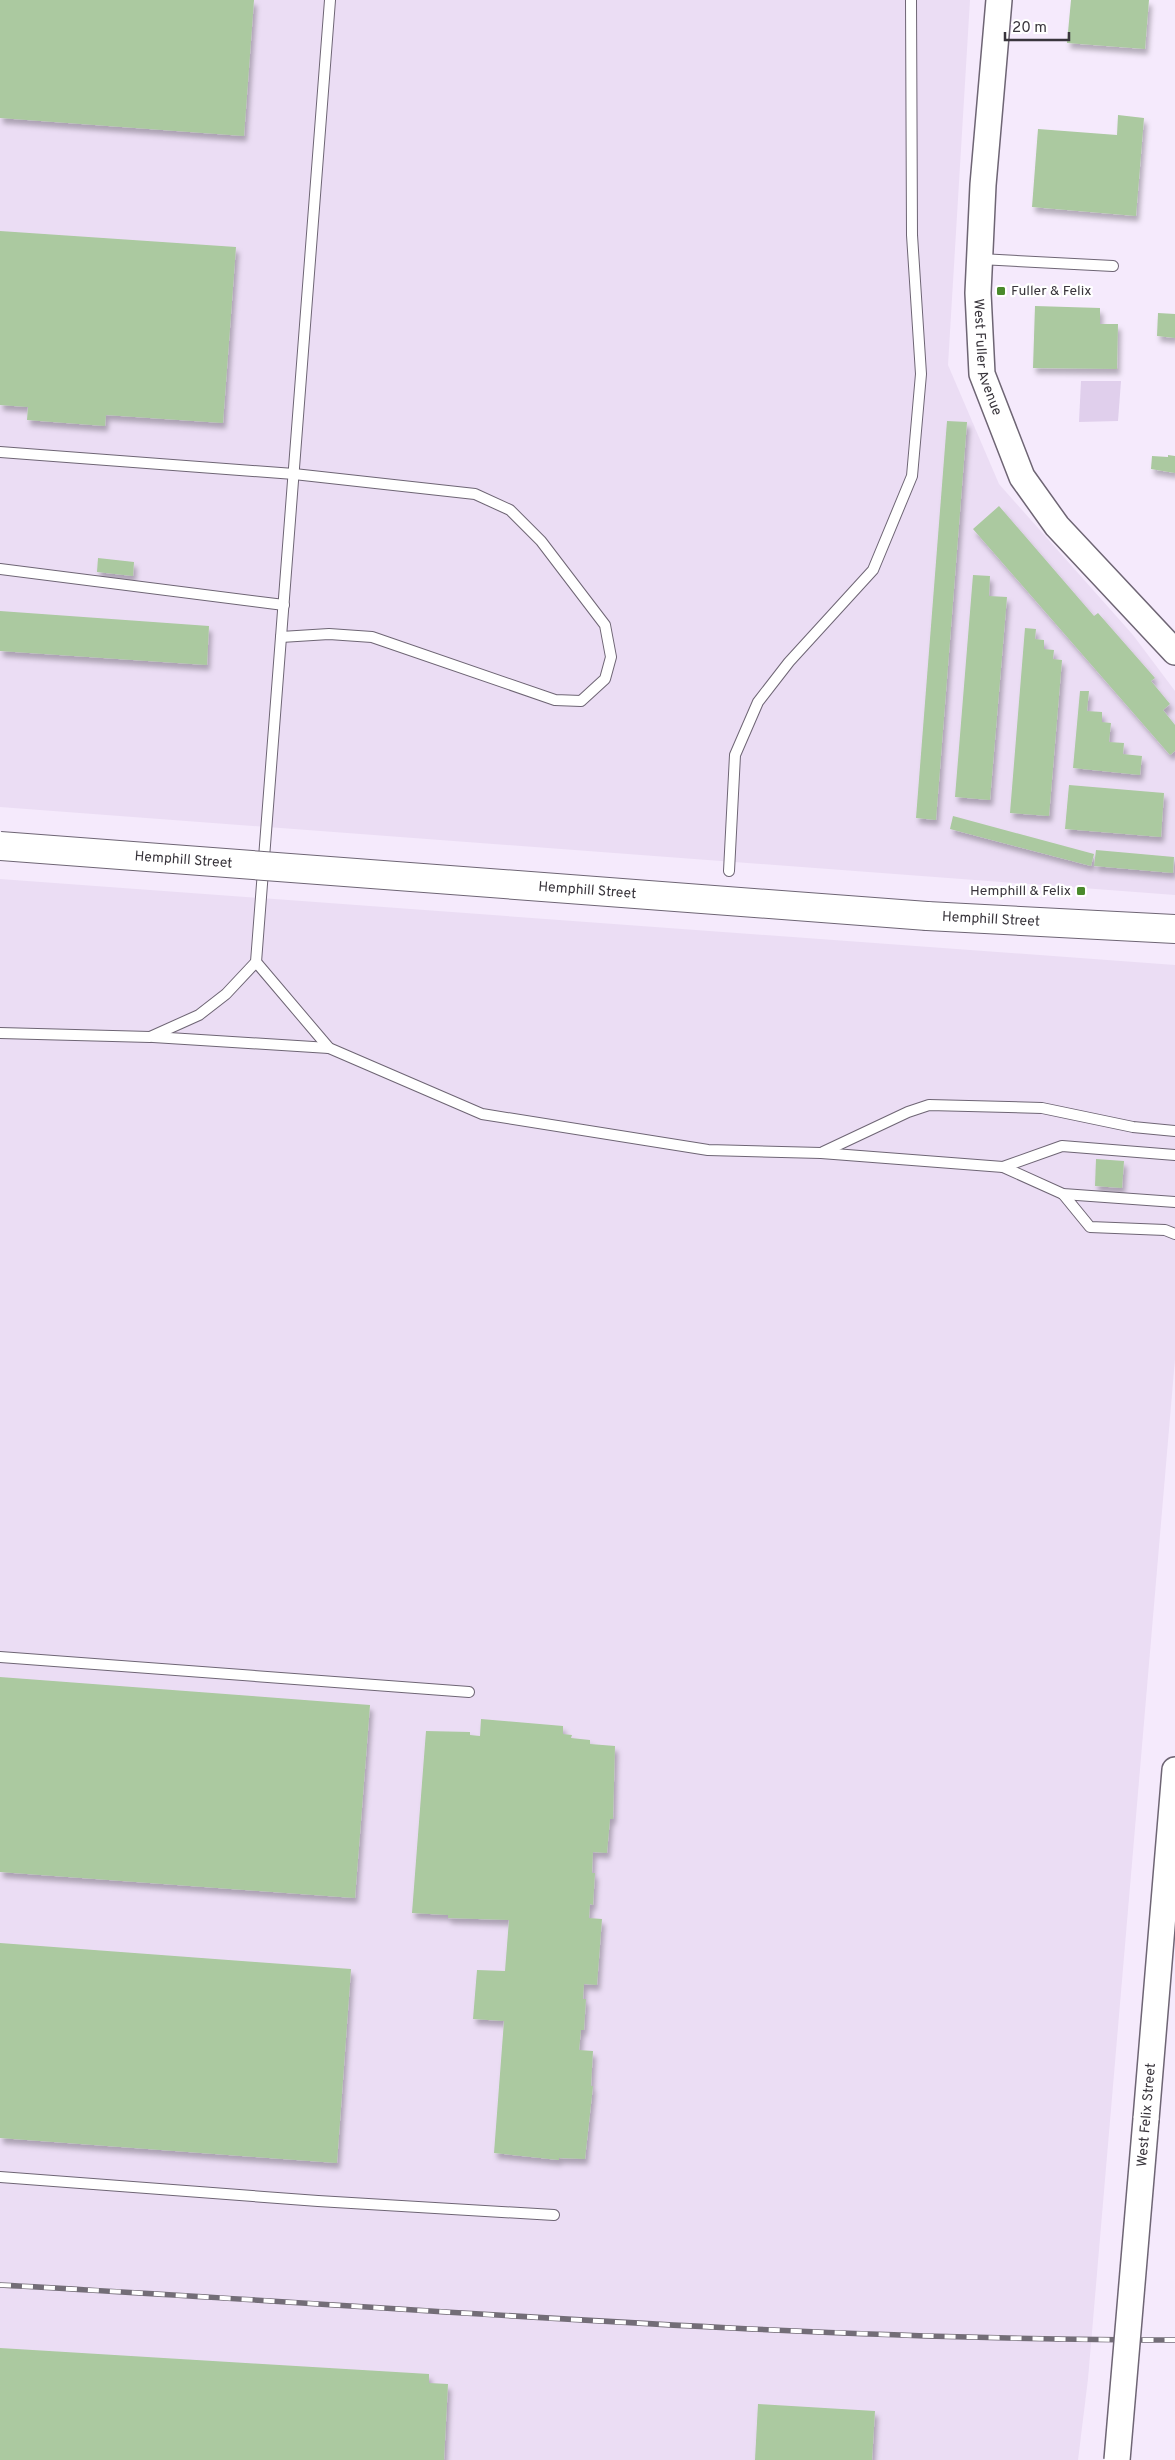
<svg xmlns="http://www.w3.org/2000/svg" width="1175" height="2460" viewBox="0 0 1175 2460" font-family="Overpass,sans-serif">
	<style>
		.built { fill: #ebddf4 }
		.green { fill: #e0cfec }
		.building { fill: #abc9a0; filter: url(#shadow) }
		.lines { fill: none; stroke-linecap: round; stroke-linejoin: round }
		.service-casing { stroke: #6e6574; stroke-width: 12 }
		.tertiary-casing { stroke: #6e6574; stroke-width: 28 }
		.secondary-casing { stroke: #6e6574; stroke-width: 30 }
		.service { stroke: #fff; stroke-width: 10 }
		.tertiary { stroke: #fff; stroke-width: 25 }
		.secondary { stroke: #fff; stroke-width: 28 }
		.rail-casing { stroke: #736d77; stroke-width: 5.5 }
		.rail { stroke: #fff; stroke-width: 4; stroke-dasharray: 11; stroke-linecap: butt }
		.tertiary-bridge-casing { stroke: #6e6574; stroke-width: 28; stroke-linecap: butt }
		.secondary-bridge-casing { stroke: #6e6574; stroke-width: 30; stroke-linecap: butt }
		.tertiary-bridge { stroke: #fff; stroke-width: 25 }
		.secondary-bridge { stroke: #fff; stroke-width: 28 }
		.poi-dot { fill: #4a8a2c; stroke: #fff; stroke-width: 2 }
		.labels { text-anchor: middle; dominant-baseline: central; stroke-width: 4.5; stroke-linejoin: round; paint-order: stroke }
		.poi-label { font-size: 14px; fill: #39353c; stroke: #fff; text-anchor: start }
		.street-label { font-size: 14px; fill: #39353c; stroke: #fff }
	</style>
	<defs>
		<filter id="shadow"><feDropShadow dx="3" dy="5.5" stdDeviation="2.5" flood-color="#0004"/></filter>
	</defs>
	<rect width="100%" height="100%" fill="#f5eafc"/>
	<!-- built -->
	<g class="built">
		<polygon points="0,0 970,0 948,365 999,484 1133,635 1175,691 1175,895 0,807"/>
		<polygon points="0,879 1175,965 1175,1359 1088,2379 1078,2460 0,2460"/>
	</g>
	<!-- green -->
	<polygon class="green" points="1081,381 1121,381 1118,421 1079,422"/>
	<!-- building -->
	<g class="building">
		<polygon points="0,0 254,0 244,136 0,118"/>
		<polygon points="1071,0 1149,0 1145,49 1067,43"/>
		<polygon points="1118,115 1144,118 1136,216 1032,207 1038,129 1117,135"/>
		<polygon points="0,231 236,247 223,423 106,415 105,426 27,420 28,407 0,405"/>
		<polygon points="1035,306 1100,308 1100,324 1118,324 1117,369 1033,368"/>
		<polygon points="1158,313 1175,314 1175,338 1157,336"/>
		<polygon points="947,421 967,422 936,820 916,818"/>
		<polygon points="1168,455 1175,456 1175,473 1151,469 1152,456 1168,457"/>
		<polygon points="999,506 1094,616 1098,613 1155,678 1151,681 1170,704 1163,710 1175,725 1175,751 1170,755 973,529"/>
		<polygon points="98,558 134,562 133,576 97,572"/>
		<polygon points="973,575 990,576 989,596 1007,597 990,800 955,797"/>
		<polygon points="0,611 209,626 207,665 0,651"/>
		<polygon points="1025,628 1036,629 1035,639 1044,640 1044,649 1054,650 1053,659 1062,660 1049,816 1010,813"/>
		<polygon points="1080,691 1089,691 1087,711 1102,712 1102,722 1111,723 1109,742 1124,743 1123,754 1142,756 1140,775 1073,768"/>
		<polygon points="1069,785 1164,793 1161,837 1065,829"/>
		<polygon points="953,816 1094,854 1091,866 950,829"/>
		<polygon points="1096,850 1174,857 1173,873 1094,866"/>
		<polygon points="1096,1159 1124,1161 1122,1188 1095,1186"/>
		<polygon points="0,1677 370,1705 355,1898 0,1872"/>
		<polygon points="481,1719 563,1726 563,1734 572,1735 571,1738 590,1740 590,1744 615,1746 613,1819 610,1819 607,1853 593,1852 592,1873 595,1873 593,1905 590,1904 589,1918 602,1919 597,1985 584,1984 583,1999 586,1999 584,2030 581,2030 579,2050 593,2051 591,2086 593,2086 585,2159 559,2158 559,2160 494,2153 504,2021 473,2019 477,1970 505,1971 509,1920 448,1918 448,1915 412,1913 426,1731 470,1732 470,1735 480,1736"/>
		<polygon points="0,1943 351,1969 337,2163 0,2138"/>
		<polygon points="0,2348 429,2374 429,2383 448,2384 444,2460 0,2460"/>
		<polygon points="758,2404 875,2411 872,2460 755,2460"/>
	</g>
	<g class="lines">
		<!-- service casing -->
		<g class="service-casing">
			<g id="service">
				<polyline points="980,259 1113,266"/>
				<polyline points="0,452 294,474 475,494 510,510 541,541 605,625 611,657 605,679 581,701 555,700 372,637 329,634 281,637"/>
				<polyline points="0,569 284,605"/>
				<polyline points="729,871 735,755 758,702 789,662 873,570 912,476 921,374 912,235 911,0"/>
				<polyline points="256,962 329,1048 482,1114 708,1150 821,1153 1003,1167 1063,1194 1175,1202"/>
				<polyline points="0,1033 150,1037 199,1015 226,994 256,962 330,0"/>
				<polyline points="153,1037 329,1048"/>
				<polyline points="823,1152 908,1112 929,1105 1042,1108 1133,1127 1175,1131"/>
				<polyline points="1003,1167 1062,1146 1175,1155"/>
				<polyline points="1063,1194 1090,1227 1165,1230 1175,1234"/>
				<polyline points="0,1657 469,1692"/>
				<polyline points="0,2177 318,2201 554,2215"/>
			</g>
		</g>
		<!-- tertiary casing -->
		<g class="tertiary-casing">
			<g id="tertiary">
				<path id="s1" d="M999,0L983,185L978,293L982,374L1022,477L1057,526L1175,652"/>
				<polyline points="1146,2119 1175,1770"/>
			</g>
		</g>
		<!-- secondary casing -->
		<g class="secondary-casing">
			<g id="secondary">
				<path id="s2" d="M927,916L1175,929"/>
			</g>
		</g>
		<!-- service -->
		<use href="#service" class="service"/>
		<!-- tertiary -->
		<use href="#tertiary" class="tertiary"/>
		<!-- secondary -->
		<use href="#secondary" class="secondary"/>
		<!-- rail casing -->
		<g class="rail-casing">
			<path id="rail" d="M0,2285C392,2306 783,2340 1175,2340"/>
		</g>
		<!-- rail -->
		<use href="#rail" class="rail"/>
		<!-- tertiary-bridge casing -->
		<g class="tertiary-bridge-casing">
			<polyline id="tertiary-bridge" points="1117,2460 1146,2119"/>
		</g>
		<!-- secondary-bridge casing -->
		<g class="secondary-bridge-casing">
			<g id="secondary-bridge">
				<path id="s3" d="M0,846L927,916"/>
			</g>
		</g>
		<!-- tertiary-bridge -->
		<use href="#tertiary-bridge" class="tertiary-bridge"/>
		<!-- secondary-bridge -->
		<use href="#secondary-bridge" class="secondary-bridge"/>
	</g>
	<!-- markers -->
	<g class="poi-dot">
		<rect x="996" y="286" width="10" height="10" rx="2.5"/>
		<rect x="1076" y="886" width="10" height="10" rx="2.5"/>
	</g>
	<g class="labels">
		<!-- poi labels -->
		<g class="poi-label">
			<text x="1011" y="291">Fuller &amp; Felix</text>
			<text x="1071" y="891" text-anchor="end">Hemphill &amp; Felix</text>
		</g>
		<!-- street labels -->
		<g class="street-label">
			<text stroke="none"><textPath href="#s1" startOffset="359">West Fuller Avenue</textPath></text>
			<text stroke="none"><textPath href="#s3" startOffset="184">Hemphill Street</textPath></text>
			<text stroke="none"><textPath href="#s3" startOffset="589">Hemphill Street</textPath></text>
			<text stroke="none"><textPath href="#s2" startOffset="64">Hemphill Street</textPath></text>
			<text transform="translate(1147 2115) rotate(-85)">West Felix Street</text>
		</g>
	</g>
	<!-- scale -->
	<path d="M1005 32v8h64v-8" fill="none" stroke="#39353c" stroke-width="2.5"/>
	<text x="1012" y="32" font-size="15" fill="#39353c" stroke="#ffffff" stroke-width="4" paint-order="stroke">20 m</text>
</svg>
